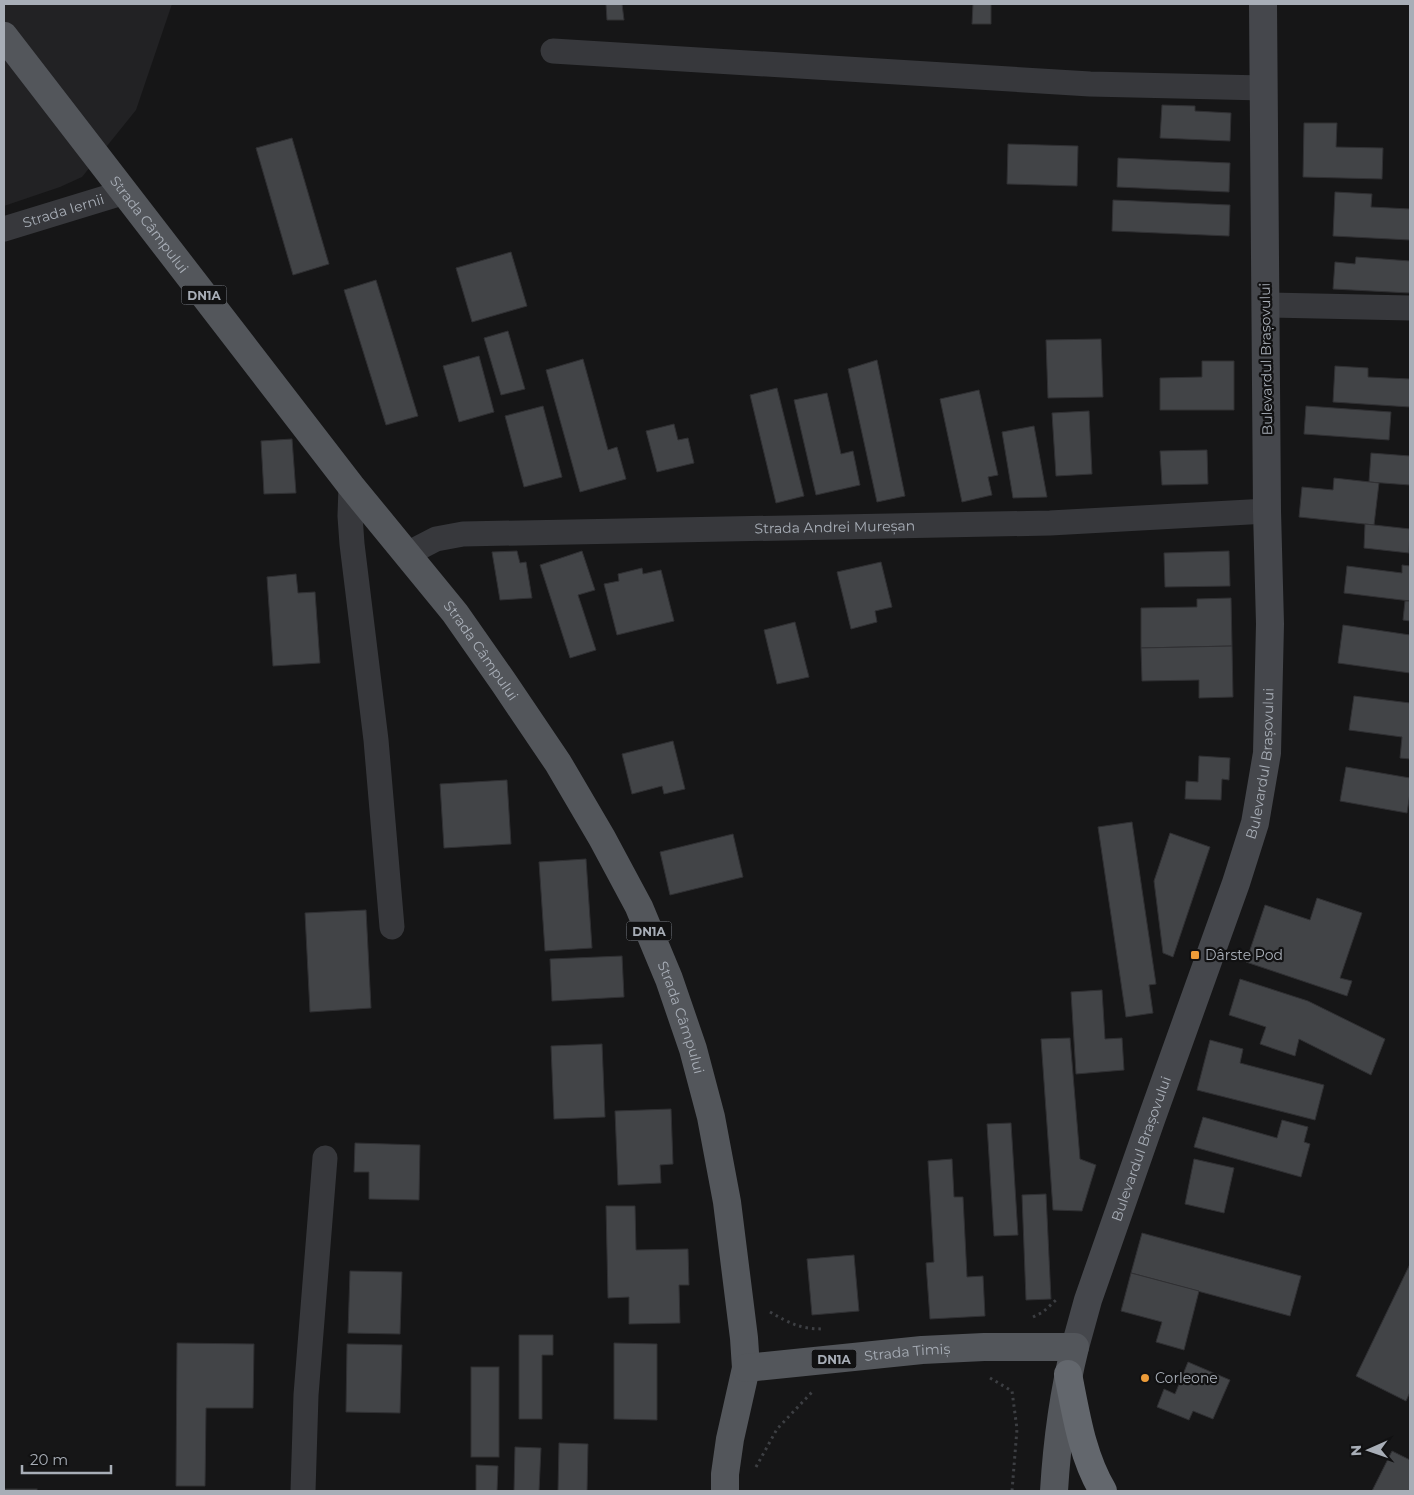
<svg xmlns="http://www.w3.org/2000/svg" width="1414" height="1495" viewBox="0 0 1414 1495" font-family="Montserrat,sans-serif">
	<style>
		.built { fill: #222224 }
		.building { fill: #424447; stroke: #303033 }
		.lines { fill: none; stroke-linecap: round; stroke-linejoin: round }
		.path { stroke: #3d3f43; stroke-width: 3; stroke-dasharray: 2.5 4; stroke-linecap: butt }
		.street { stroke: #37383c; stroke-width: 25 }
		.secondary { stroke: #45474c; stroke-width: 28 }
		.primary { stroke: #53565b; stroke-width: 28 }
		.highway { stroke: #63676d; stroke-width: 28 }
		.poi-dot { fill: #ed9c39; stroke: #111112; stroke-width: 2 }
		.labels { text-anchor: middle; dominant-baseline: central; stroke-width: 4.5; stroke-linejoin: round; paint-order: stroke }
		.shield { fill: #111112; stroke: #7b7f86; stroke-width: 1 }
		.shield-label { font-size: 12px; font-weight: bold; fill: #a8aeb7 }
		.street-label { font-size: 14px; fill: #a8aeb7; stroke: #111112 }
		.poi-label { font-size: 14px; fill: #a8aeb7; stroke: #111112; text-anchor: start }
	</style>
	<rect width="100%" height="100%" fill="#161617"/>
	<!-- built -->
	<polygon class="built" points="4,4 172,4 136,110 82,177 60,187 4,206"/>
	<!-- building -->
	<g class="building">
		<polygon points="606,4 622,4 624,20 607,20"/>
		<polygon points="973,4 991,4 991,24 972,24"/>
		<polygon points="1162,105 1195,106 1195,111 1231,113 1230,141 1160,138"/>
		<polygon points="1304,123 1337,123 1336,147 1383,148 1382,179 1303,177"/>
		<polygon points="292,138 329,264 293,275 256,148"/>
		<polygon points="1008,144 1078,146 1077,186 1007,184"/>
		<polygon points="1118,158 1230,163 1229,192 1117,187"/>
		<polygon points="1335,192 1372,194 1371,207 1410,209 1410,240 1333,236"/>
		<polygon points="1113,200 1230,205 1229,236 1112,231"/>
		<polygon points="511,252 527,306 472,322 456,268"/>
		<polygon points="1356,257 1410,261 1410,293 1333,289 1335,262 1355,264"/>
		<polygon points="376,280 418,416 386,425 344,290"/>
		<polygon points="508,331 525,389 501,395 484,338"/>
		<polygon points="1101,339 1103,397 1048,398 1046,340"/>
		<polygon points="479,356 494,412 459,422 443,366"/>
		<polygon points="583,359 608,450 617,447 626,479 580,492 546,370"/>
		<polygon points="877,360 905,496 877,502 848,369"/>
		<polygon points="1202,361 1234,361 1234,410 1160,410 1160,378 1202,377"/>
		<polygon points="1335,366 1368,368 1368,377 1410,379 1410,407 1333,402"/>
		<polygon points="777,388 804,496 776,503 750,395"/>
		<polygon points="979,390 998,475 988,477 992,495 962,502 940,399"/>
		<polygon points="827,393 841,454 853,451 860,485 816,495 794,400"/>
		<polygon points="543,406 562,477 524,487 505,416"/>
		<polygon points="1306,406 1391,412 1389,440 1304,434"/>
		<polygon points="1089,411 1092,474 1056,476 1052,413"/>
		<polygon points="674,424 678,440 688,438 694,463 657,472 646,431"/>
		<polygon points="1034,426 1047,497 1013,498 1002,432"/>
		<polygon points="292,439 296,493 264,494 261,441"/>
		<polygon points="1207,450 1208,484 1162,485 1160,451"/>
		<polygon points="1371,453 1410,456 1410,485 1369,482"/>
		<polygon points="1334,478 1379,483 1374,525 1299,517 1302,487 1333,490"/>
		<polygon points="1365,524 1410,529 1409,553 1364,548"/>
		<polygon points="517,551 520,563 526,562 532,598 500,600 492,552"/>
		<polygon points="582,551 595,590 578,595 596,650 570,658 540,565"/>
		<polygon points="1229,551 1230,586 1165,587 1164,553"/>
		<polygon points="881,562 892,607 875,611 877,622 851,629 837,572"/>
		<polygon points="1402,565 1410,566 1410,601 1344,593 1347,566 1402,573"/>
		<polygon points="642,568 643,574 661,570 674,621 617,635 604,584 619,581 618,574"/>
		<polygon points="296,574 298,593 315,592 320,663 273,666 267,577"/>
		<polygon points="1231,598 1232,646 1141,648 1141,608 1197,607 1197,599"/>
		<polygon points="1405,601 1410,601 1410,621 1403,620"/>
		<polygon points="795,622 809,677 777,684 764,630"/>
		<polygon points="1343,625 1410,635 1410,673 1338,663"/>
		<polygon points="1232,646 1233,697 1199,698 1199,680 1142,681 1141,648"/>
		<polygon points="1354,696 1410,703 1410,759 1400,758 1402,737 1349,730"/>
		<polygon points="673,741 685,789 664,794 662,786 632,794 622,754"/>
		<polygon points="1199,756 1230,758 1229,780 1222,779 1221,800 1185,799 1186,781 1198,782"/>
		<polygon points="1346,767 1410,778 1410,793 1407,813 1340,801"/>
		<polygon points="507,780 511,844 444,848 440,784"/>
		<polygon points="1132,822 1156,984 1149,985 1153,1013 1126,1017 1098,827"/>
		<polygon points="1170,833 1210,847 1173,957 1163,953 1154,881"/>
		<polygon points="733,834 743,877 670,895 660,852"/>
		<polygon points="586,859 592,948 545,951 539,862"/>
		<polygon points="1317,898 1362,913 1340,978 1352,981 1347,996 1246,962 1265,905 1310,920"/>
		<polygon points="366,910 371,1008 310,1012 305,913"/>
		<polygon points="622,956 624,997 552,1001 550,959"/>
		<polygon points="1240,979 1308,1001 1385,1039 1371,1075 1299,1039 1295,1056 1260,1044 1266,1027 1229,1015"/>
		<polygon points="1102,990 1105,1039 1122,1038 1124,1070 1076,1074 1071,992"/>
		<polygon points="1070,1038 1080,1159 1096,1165 1082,1211 1053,1210 1041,1039"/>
		<polygon points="1210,1040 1243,1049 1240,1063 1324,1085 1315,1120 1197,1090"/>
		<polygon points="602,1044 605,1117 554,1119 551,1046"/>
		<polygon points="671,1109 673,1164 660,1165 661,1183 618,1185 615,1111"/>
		<polygon points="1203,1117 1277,1138 1282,1120 1308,1127 1304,1142 1310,1144 1301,1177 1194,1147"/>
		<polygon points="1011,1123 1018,1235 994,1236 987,1124"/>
		<polygon points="355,1143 420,1145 419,1200 369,1199 369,1172 354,1172"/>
		<polygon points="952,1159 954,1197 963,1197 967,1277 983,1276 985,1316 930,1319 926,1263 934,1262 928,1161"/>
		<polygon points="1194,1159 1234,1168 1224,1213 1185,1204"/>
		<polygon points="1046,1194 1051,1299 1026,1300 1022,1195"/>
		<polygon points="606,1206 635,1206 636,1250 688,1249 689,1285 679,1285 680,1323 629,1324 629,1297 608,1298"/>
		<polygon points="1142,1233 1301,1276 1290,1316 1131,1273"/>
		<polygon points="854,1255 859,1311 812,1315 807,1259"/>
		<polygon points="1410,1264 1410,1392 1406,1401 1356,1376"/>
		<polygon points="350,1271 402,1272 400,1334 348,1333"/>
		<polygon points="1131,1273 1199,1291 1184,1350 1156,1342 1162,1322 1121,1311"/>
		<polygon points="519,1335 553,1335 553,1355 542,1355 542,1419 519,1419"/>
		<polygon points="177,1343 254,1344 253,1408 206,1408 205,1486 176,1486"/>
		<polygon points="614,1343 657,1344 657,1420 614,1419"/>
		<polygon points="347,1344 402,1345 400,1413 346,1412"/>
		<polygon points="1188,1362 1230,1380 1213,1419 1193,1411 1189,1420 1157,1407 1164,1389 1175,1394"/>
		<rect x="471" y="1367" width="28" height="90"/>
		<polygon points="559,1443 588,1444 587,1491 558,1491"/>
		<polygon points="515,1447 541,1448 539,1491 514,1491"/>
		<polygon points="1392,1451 1410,1460 1410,1491 1372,1491"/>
		<polygon points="476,1465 498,1466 497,1491 476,1491"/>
		<rect x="4" y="1489" width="33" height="2"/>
	</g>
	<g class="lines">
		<!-- path -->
		<g class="path">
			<path d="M770,1312C791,1324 800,1329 825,1329"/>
			<polyline points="1033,1317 1043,1312 1056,1300"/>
			<polyline points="990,1378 1012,1391 1017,1429 1012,1491"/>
			<polyline points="756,1467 777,1429 813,1391"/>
		</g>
		<!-- street -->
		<g class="street">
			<polyline points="553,51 1090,84 1264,88"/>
			<path id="s1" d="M4,229L125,192"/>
			<polyline points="1265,305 1410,308"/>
			<polyline points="351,486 350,516 352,544 376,740 392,927"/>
			<path id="s2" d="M407,554L436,539L463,534L1050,523L1267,511"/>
			<polyline points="303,1491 306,1395 325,1158"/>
		</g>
		<!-- secondary -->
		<path class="secondary" id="s3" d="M1075,1347L1088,1300L1151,1120L1236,883L1255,823L1267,753L1270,624L1267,511L1263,4"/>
		<!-- primary -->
		<g class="primary">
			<path id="s4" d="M4,36L351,486L455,613L504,683L558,763L602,838L639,907L669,979L693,1049L711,1117L727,1202L744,1338L746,1368L730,1439L725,1474V1491"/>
			<path id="s5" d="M746,1368L922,1350L984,1347H1075C1063,1395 1057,1442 1054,1491"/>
		</g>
		<!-- highway -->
		<path class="highway" d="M1068,1374C1076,1414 1082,1456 1103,1491"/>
	</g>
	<!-- markers -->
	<g class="poi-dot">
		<rect x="1190" y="950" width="10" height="10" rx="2.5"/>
		<circle cx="1145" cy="1378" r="5"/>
	</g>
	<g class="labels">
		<!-- shield labels -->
		<g class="shield">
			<rect x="181.5" y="285.5" width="45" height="19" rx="4"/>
			<rect x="626.5" y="921.5" width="45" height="19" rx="4"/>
			<rect x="811.5" y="1349.5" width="45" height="19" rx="4"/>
		</g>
		<g class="shield-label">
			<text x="204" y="295">DN1A</text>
			<text x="649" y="931">DN1A</text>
			<text x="834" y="1359">DN1A</text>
		</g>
		<!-- street labels -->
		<g class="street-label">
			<text stroke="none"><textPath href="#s1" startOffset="62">Strada Iernii</textPath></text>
			<text stroke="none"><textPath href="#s4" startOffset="238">Strada Câmpului</textPath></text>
			<text transform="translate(1266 359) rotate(-91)">Bulevardul Brașovului</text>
			<text stroke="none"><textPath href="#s2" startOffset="432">Strada Andrei Mureșan</textPath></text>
			<text stroke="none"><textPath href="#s4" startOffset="778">Strada Câmpului</textPath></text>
			<text stroke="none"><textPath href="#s3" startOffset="614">Bulevardul Brașovului</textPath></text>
			<text stroke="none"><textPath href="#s4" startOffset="1198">Strada Câmpului</textPath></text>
			<text stroke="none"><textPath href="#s3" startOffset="209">Bulevardul Brașovului</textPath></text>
			<text stroke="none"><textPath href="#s5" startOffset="162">Strada Timiș</textPath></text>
		</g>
		<!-- poi labels -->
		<g class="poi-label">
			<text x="1205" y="955">Dârste Pod</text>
			<text x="1155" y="1378">Corleone</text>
		</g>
	</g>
	<!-- border -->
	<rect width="1414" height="1495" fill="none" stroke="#a8aeb7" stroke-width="10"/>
	<!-- north arrow -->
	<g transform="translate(1369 1450) rotate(268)" stroke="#111112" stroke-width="4" paint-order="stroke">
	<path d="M0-4L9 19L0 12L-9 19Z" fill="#a8aeb7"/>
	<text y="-8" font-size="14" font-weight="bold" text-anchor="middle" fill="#a8aeb7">N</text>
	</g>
	<!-- scale -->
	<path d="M22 1465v8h89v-8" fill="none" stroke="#a8aeb7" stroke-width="2.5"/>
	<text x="30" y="1465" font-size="15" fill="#a8aeb7" stroke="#111112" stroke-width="4" paint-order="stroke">20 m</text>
</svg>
